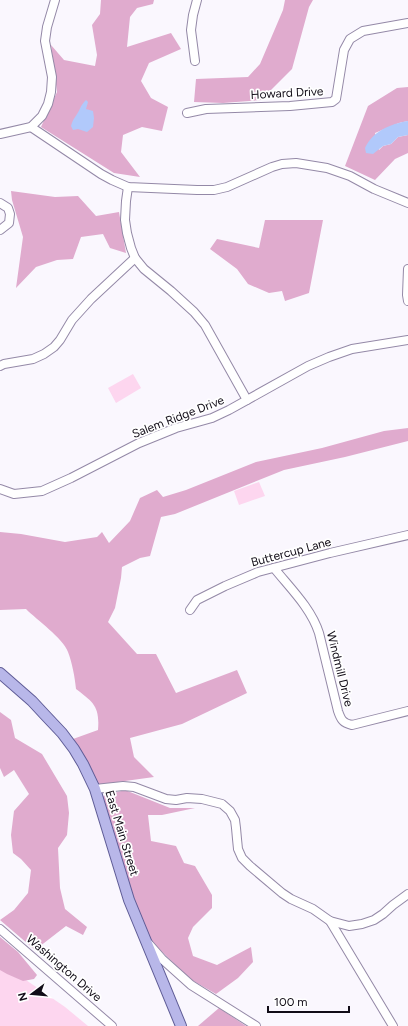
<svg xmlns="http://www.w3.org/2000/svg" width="408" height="1026" viewBox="0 0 408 1026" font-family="Figtree,sans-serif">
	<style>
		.green { fill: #fdd6ef }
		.forest { fill: #e0abce }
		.water { fill: #b1c9fb }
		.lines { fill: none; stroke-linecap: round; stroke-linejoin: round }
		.minor-casing { stroke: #9489a7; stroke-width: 10 }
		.major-casing { stroke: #5f5c96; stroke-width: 12 }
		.minor { stroke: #fff; stroke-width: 8 }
		.major { stroke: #b8b7e9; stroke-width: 10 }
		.labels { text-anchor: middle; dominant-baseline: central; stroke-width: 3.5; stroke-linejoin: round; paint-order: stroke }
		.street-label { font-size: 12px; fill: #110c17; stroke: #fff }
	</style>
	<rect width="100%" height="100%" fill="#faf7fe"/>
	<!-- green -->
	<g class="green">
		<polygon points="133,374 141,388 116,403 108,388"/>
		<polygon points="259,482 265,496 239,505 234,491"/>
		<polygon points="0,962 65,1007 88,1026 0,1026"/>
	</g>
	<!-- forest -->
	<g class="forest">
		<polygon points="101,0 154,0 153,4 137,8 130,17 127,47 171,33 181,49 149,63 141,81 151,98 168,107 162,131 142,127 123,135 121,152 140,177 114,173 41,127 57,92 51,45 64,60 95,66 97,55 92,25 100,14"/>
		<polygon points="285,0 313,0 309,7 292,69 261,100 223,103 194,102 196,79 248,77 260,64 283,10"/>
		<polygon points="408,87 408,121 399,123 375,133 379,150 383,146 391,144 398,137 408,135 408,153 395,159 375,180 345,166 368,106 397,88"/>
		<polygon points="11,191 55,197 78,196 96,216 119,212 126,253 110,248 103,234 81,237 73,259 57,260 36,267 16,288 23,237 12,200"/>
		<polygon points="265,220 323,220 309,293 285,301 282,291 269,293 248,284 237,269 210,249 217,239 259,248"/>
		<path d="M408,428V441L345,457L284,470L175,514L161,517L150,556L140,558L122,567L121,578L115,608L108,622L137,654H156L176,693L237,670L247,693L182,724L130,738L134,757L154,777L96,785L73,739L98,730C100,706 93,702 76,689C75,678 72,662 68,652C63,638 37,620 26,609L0,610V532L21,534L65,542L97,537L102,532L109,543L130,521L140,498L157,490L163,497L186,490L256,462L322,448L384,431Z"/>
		<polygon points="0,712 11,720 15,738 42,754 67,796 69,813 67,835 58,848 60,888 65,909 87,927 83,935 66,926 35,950 0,920 14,910 28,893 31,870 21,859 13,853 11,835 14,811 29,794 14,770 4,777 0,768"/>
		<polygon points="125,790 170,808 195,808 162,815 148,815 151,841 176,846 184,863 195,866 212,895 212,908 193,927 188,938 193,956 217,965 251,947 253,962 238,978 216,994 190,979 149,939 132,892 103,796"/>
		<polygon points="0,937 18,952 37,975 34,979 23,981 7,974 0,970"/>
		<polygon points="219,1008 246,1026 198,1026"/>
	</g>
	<!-- water -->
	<g class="water">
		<path d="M86,100L88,102L86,109L93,111L94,118L93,127L87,132L78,129L73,130L71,126C73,119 74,119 77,114C81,108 80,106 86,100Z"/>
		<path d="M408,121V135L398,137L391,144L383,146L373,154L366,153L365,148C373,131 390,124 408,121Z"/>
	</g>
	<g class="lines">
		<!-- minor casing -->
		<g class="minor-casing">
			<g id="minor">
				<polyline points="195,61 191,30 193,15 197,0"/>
				<polyline points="187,113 206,109 290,106 332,102 336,99 344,50 350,39 363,31 408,23"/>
				<polyline points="31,127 101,174 112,180 128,187 197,190 214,190 227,187 272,167 282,164 296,163 327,168 350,176 374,189 408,203"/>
				<polyline points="0,134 31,127 42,116 48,104 51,92 52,77 45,41 47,27 55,0"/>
				<polyline points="128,187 126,201 125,220 127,233 131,248 135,258 144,269 171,291 194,312 205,325 247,400"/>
				<polyline points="0,203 8,208 10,214 9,223 0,230"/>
				<polyline points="408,269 407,295 408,301"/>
				<polyline points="0,366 4,364 33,359 44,354 54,347 60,340 72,320 91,299 135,258"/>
				<polyline points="0,489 14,494 42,491 71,478 139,443 176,428 212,418 229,410 308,366 329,357 352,349 408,340"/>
				<path d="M274,568C290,588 311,608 319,633L338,711C341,720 343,723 352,725L408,711"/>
				<polyline points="190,610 197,600 225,586 258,572 330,553 408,535"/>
				<polyline points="95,789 123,786 134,787 166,799 176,800 187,798 202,799 222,804 230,811 235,820 236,828 237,839 238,849 242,858 250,866 282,893 291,899 313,909 330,921 349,926 362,924 374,920 383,914 393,905 408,894"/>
				<polyline points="330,921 393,1026"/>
				<polyline points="0,929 112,1026"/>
				<polyline points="148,943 162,959 191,985 256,1026"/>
			</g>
		</g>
		<!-- major casing -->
		<g class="major-casing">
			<polyline id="major" points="0,673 32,701 45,715 62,733 74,749 83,764 95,789 129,900 181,1026"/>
		</g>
		<!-- minor -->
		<use href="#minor" class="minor"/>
		<!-- major -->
		<use href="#major" class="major"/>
	</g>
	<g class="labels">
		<!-- street labels -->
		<g class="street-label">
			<text transform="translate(287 93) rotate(-3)">Howard Drive</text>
			<text transform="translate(178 417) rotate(-21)">Salem Ridge Drive</text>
			<text transform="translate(291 552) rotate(-15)">Buttercup Lane</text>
			<text transform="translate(340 669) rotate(76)">Windmill Drive</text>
			<text transform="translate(122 833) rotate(73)">East Main Street</text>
			<text transform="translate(64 968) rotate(41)">Washington Drive</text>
		</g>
	</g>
	<!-- north arrow -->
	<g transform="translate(32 994) rotate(254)" stroke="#ffffff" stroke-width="3" paint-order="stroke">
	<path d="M0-3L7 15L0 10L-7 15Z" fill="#110c17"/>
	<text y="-6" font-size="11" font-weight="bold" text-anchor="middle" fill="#110c17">N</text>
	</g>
	<!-- scale -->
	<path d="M268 1006v6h81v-6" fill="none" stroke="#110c17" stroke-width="2"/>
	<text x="274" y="1006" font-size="12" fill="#110c17" stroke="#ffffff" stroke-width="3" paint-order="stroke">100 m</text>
</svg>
